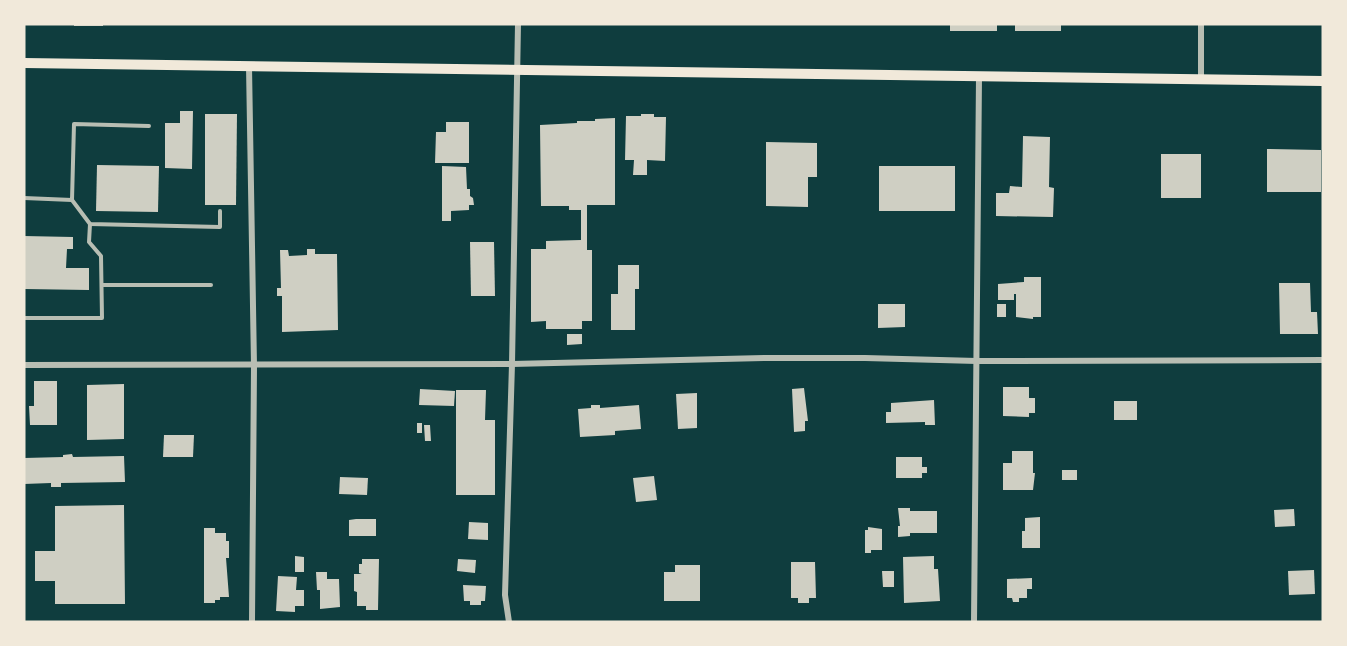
<svg xmlns="http://www.w3.org/2000/svg" width="1347" height="646" viewBox="0 0 1347 646" font-family="Figtree,sans-serif">
	<style>
		.building { fill: #cfcfc3 }
		.lines { fill: none; stroke-linecap: round; stroke-linejoin: round }
		.service { stroke: #b8beb3; stroke-width: 4 }
		.minor { stroke: #b8beb3; stroke-width: 6 }
		.primary { stroke: #f1e9da; stroke-width: 10 }
	</style>
	<rect width="100%" height="100%" fill="#0f3d3e"/>
	<!-- building -->
	<g class="building">
		<rect x="74" y="24" width="29" height="2"/>
		<rect x="950" y="24" width="47" height="7"/>
		<rect x="1015" y="24" width="46" height="7"/>
		<polygon points="180,111 193,111 192,169 165,168 165,123 180,123"/>
		<polygon points="205,114 237,114 236,205 205,205"/>
		<polygon points="641,114 654,114 654,117 666,117 665,161 647,160 647,175 633,175 634,160 625,160 626,116 641,116"/>
		<polygon points="615,118 615,205 587,205 587,250 592,250 592,321 582,321 582,329 546,329 546,321 531,322 531,249 546,249 546,241 581,240 581,210 569,210 569,206 541,206 540,125 577,123 577,121 595,121 595,119"/>
		<polygon points="446,122 469,122 469,163 435,163 436,132 446,132"/>
		<polygon points="1023,136 1050,137 1049,187 1054,188 1053,217 996,216 996,193 1009,193 1010,186 1022,187"/>
		<polygon points="766,142 817,143 817,177 808,177 808,207 766,206"/>
		<polygon points="1267,149 1321,150 1321,192 1267,192"/>
		<rect x="1161" y="154" width="40" height="44"/>
		<polygon points="97,165 159,166 158,212 96,211"/>
		<polygon points="442,166 466,167 467,189 470,189 470,196 473,198 474,205 469,205 469,210 451,211 451,221 442,221"/>
		<rect x="879" y="166" width="76" height="45"/>
		<polygon points="24,236 73,237 73,249 67,249 66,268 89,268 89,290 24,289"/>
		<polygon points="470,242 494,242 495,296 471,296"/>
		<polygon points="307,249 315,249 315,254 337,254 338,330 282,332 282,296 277,296 277,288 281,288 280,250 288,250 289,256 307,255"/>
		<polygon points="618,265 639,265 639,289 635,289 635,330 611,330 611,294 618,294"/>
		<polygon points="1024,277 1041,277 1041,317 1033,317 1033,319 1016,317 1016,294 1014,294 1014,300 998,300 998,284 1024,282"/>
		<polygon points="1279,283 1310,283 1311,312 1317,312 1318,334 1280,334"/>
		<polygon points="878,304 905,304 905,327 878,328"/>
		<rect x="997" y="304" width="9" height="13"/>
		<polygon points="567,334 582,334 582,344 567,345"/>
		<polygon points="34,381 57,381 57,425 30,425 29,406 34,406"/>
		<polygon points="124,384 124,439 87,440 87,385"/>
		<polygon points="1003,387 1029,387 1029,398 1035,398 1035,413 1029,413 1029,417 1003,416"/>
		<polygon points="804,388 808,421 805,421 805,431 794,432 792,389"/>
		<polygon points="420,389 455,391 454,406 419,405"/>
		<polygon points="456,390 486,390 485,420 495,420 495,495 456,495"/>
		<polygon points="697,393 697,428 678,429 676,394"/>
		<polygon points="934,400 935,425 925,425 925,422 886,423 886,412 891,412 891,403"/>
		<rect x="1114" y="401" width="23" height="19"/>
		<polygon points="591,405 600,405 600,408 639,405 641,429 615,431 615,435 580,437 578,409 591,408"/>
		<rect x="417" y="423" width="5" height="10"/>
		<polygon points="424,425 430,425 431,441 425,441"/>
		<polygon points="164,435 194,435 193,457 163,457"/>
		<polygon points="1012,451 1033,451 1033,473 1035,473 1033,490 1003,490 1003,463 1012,463"/>
		<polygon points="72,454 73,457 124,456 125,482 61,483 61,487 51,487 51,483 24,484 24,458 63,457 63,455"/>
		<polygon points="896,457 922,457 922,467 927,467 927,473 922,473 922,478 896,478"/>
		<rect x="1062" y="470" width="15" height="10"/>
		<polygon points="654,476 657,500 636,502 633,478"/>
		<polygon points="340,477 368,478 367,495 339,494"/>
		<polygon points="124,505 125,604 55,604 55,581 35,581 35,551 55,551 55,506"/>
		<polygon points="898,508 910,508 910,511 937,511 937,533 910,533 910,536 898,537 898,526 900,526"/>
		<polygon points="1294,509 1295,526 1275,527 1274,510"/>
		<polygon points="1040,517 1040,548 1022,548 1022,531 1025,531 1025,518"/>
		<polygon points="356,519 376,519 376,536 349,536 349,520"/>
		<polygon points="469,522 488,523 488,540 468,539"/>
		<polygon points="868,527 882,529 882,550 871,550 871,553 865,553 865,530 868,530"/>
		<polygon points="204,528 215,528 215,533 226,533 226,541 229,541 229,558 226,558 229,597 220,597 220,600 215,600 215,603 204,603"/>
		<polygon points="295,556 304,557 304,572 295,572"/>
		<polygon points="934,556 934,569 938,569 940,601 904,603 903,557"/>
		<polygon points="362,559 379,559 378,610 366,610 366,606 357,606 357,592 354,591 354,574 362,574 359,573 359,564 362,564"/>
		<polygon points="458,559 476,560 475,573 457,571"/>
		<polygon points="791,562 815,562 816,598 809,598 809,603 798,603 798,598 791,598"/>
		<polygon points="675,565 700,565 700,601 664,601 664,572 675,572"/>
		<polygon points="1314,570 1315,594 1289,595 1288,571"/>
		<polygon points="882,571 894,571 894,587 883,587"/>
		<polygon points="316,572 327,572 327,579 339,579 340,607 320,609 320,590 317,590"/>
		<polygon points="278,576 297,577 296,590 304,590 304,606 295,606 295,612 276,611"/>
		<polygon points="1032,578 1032,589 1027,589 1027,598 1019,598 1019,602 1013,602 1012,598 1007,598 1007,579"/>
		<polygon points="463,585 486,586 485,601 481,601 481,605 470,605 470,601 464,601"/>
	</g>
	<g class="lines">
		<!-- service -->
		<g class="service">
			<polyline points="24,198 72,200 74,124 149,126"/>
			<polyline points="72,200 90,224 220,227 220,211"/>
			<polyline points="102,285 211,285"/>
			<polyline points="24,318 102,318 101,256 89,242 90,224"/>
		</g>
		<!-- minor -->
		<g class="minor">
			<polyline points="1201,24 1201,79"/>
			<polyline points="249,66 254,366 252,622"/>
			<polyline points="24,365 512,364 764,358 865,358 977,361 1323,360"/>
			<polyline points="509,622 505,595 512,364 518,24"/>
			<polyline points="974,622 979,77"/>
		</g>
		<!-- primary -->
		<polyline class="primary" points="24,63 1323,81"/>
	</g>
	<!-- border -->
	<rect width="1347" height="646" fill="none" stroke="#f1e9da" stroke-width="51"/>
</svg>
